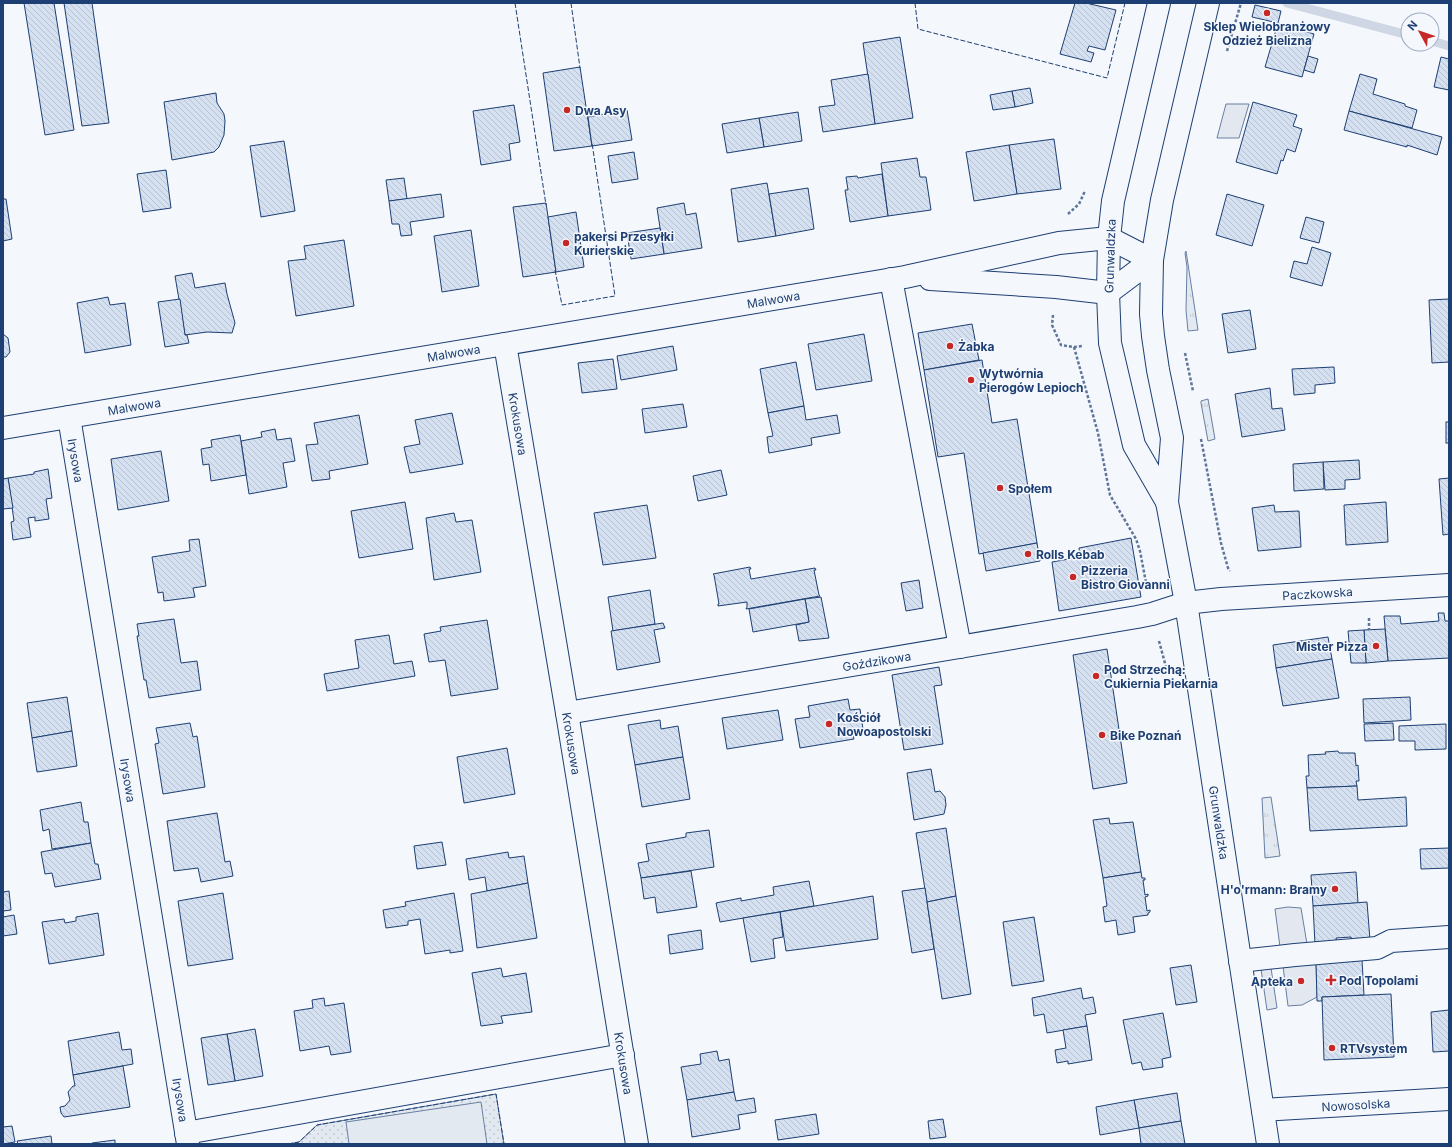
<svg xmlns="http://www.w3.org/2000/svg" width="1452" height="1147" viewBox="0 0 1452 1147" font-family="Inter,sans-serif">
	<style>
		.grass { fill: url(#grass-tufts); stroke: #687fa3 }
		.park { fill: url(#park-dots); stroke: #687fa3 }
		.pitch { fill: #e3e9f0; stroke: #687fa3 }
		.parking { fill: #e3e8f0; stroke: #687fa3 }
		.lines { fill: none; stroke-linecap: round; stroke-linejoin: round }
		.stream { stroke: #cfd7e4; stroke-width: 9 }
		.building { fill: url(#building-back-hatch); stroke: #1d3f73 }
		.minor-casing { stroke: #1d3f73; stroke-width: 24 }
		.path { stroke: #5e769c; stroke-width: 2.5; stroke-dasharray: 3 2; stroke-linecap: butt }
		.minor { stroke: #f4f7fb; stroke-width: 22 }
		.fence { stroke: #1d3f73; stroke-width: 1; stroke-dasharray: 5 2; stroke-linecap: butt }
		.poi-dot { fill: #c62828; stroke: #f4f7fb; stroke-width: 1.5 }
		.labels { text-anchor: middle; dominant-baseline: central; stroke-width: 3; stroke-linejoin: round; paint-order: stroke }
		.poi-label { font-size: 12px; font-weight: bold; fill: #1d3f73; stroke: #f4f7fb; text-anchor: start }
		.street-label { font-size: 12px; fill: #1d3f73; stroke: #f4f7fb }
	</style>
	<defs>
		<pattern id="grass-tufts" width="24" height="20" patternUnits="userSpaceOnUse"><rect width="24" height="20" fill="#e3e9f0"/><path d="M3 7l-1-3M5 7V3M7 7l1-3M15 17l-1-3M17 17v-4M19 17l1-3" fill="none" stroke="#c2c9d1"/></pattern>
		<pattern id="park-dots" width="8" height="8" patternUnits="userSpaceOnUse"><rect width="8" height="8" fill="#e3e9f0"/><path d="M2 2h.1M6 6h.1" fill="none" stroke="#c2c9d1" stroke-width="1.8" stroke-linecap="round"/></pattern>
		<pattern id="building-back-hatch" width="6" height="6" patternUnits="userSpaceOnUse"><rect width="6" height="6" fill="#d5e0f0"/><path d="M-1 5l2 2M0 0l6 6M5-1l2 2" fill="none" stroke="#b6c1d1"/></pattern>
	</defs>
	<rect width="100%" height="100%" fill="#f4f7fb"/>
	<!-- grass -->
	<g class="grass">
		<polygon points="1186,251 1198,330 1188,331 1186,310 1187,267 1185,253"/>
		<polygon points="1208,399 1215,439 1208,441 1201,403 1201,401"/>
		<polygon points="1271,797 1280,856 1265,858 1262,798"/>
	</g>
	<!-- park -->
	<polygon class="park" points="496,1094 504,1144 288,1144 299,1142 317,1125"/>
	<!-- pitch -->
	<polygon class="pitch" points="481,1102 487,1144 349,1144 346,1122"/>
	<!-- parking -->
	<g class="parking">
		<polygon points="1226,104 1249,104 1239,138 1217,138"/>
		<polygon points="1288,907 1301,908 1307,944 1280,947 1275,909"/>
		<polygon points="1316,962 1317,997 1302,1005 1288,1006 1283,966"/>
		<polygon points="1271,968 1277,1008 1267,1010 1261,969"/>
	</g>
	<g class="lines">
		<!-- stream -->
		<g class="stream">
			<polyline points="1287,3 1408,35"/>
			<polyline points="1432,41 1449,46"/>
		</g>
	</g>
	<!-- building -->
	<g class="building">
		<polygon points="24,3 54,3 74,130 45,135"/>
		<polygon points="64,3 92,3 109,123 82,126"/>
		<polygon points="1075,3 1086,3 1116,10 1105,50 1089,46 1087,51 1094,53 1091,62 1060,54"/>
		<polygon points="1255,5 1281,11 1278,23 1252,17"/>
		<polygon points="1278,23 1314,34 1302,77 1265,67"/>
		<polygon points="900,37 913,118 875,124 863,43"/>
		<polygon points="1308,56 1318,59 1314,73 1304,70"/>
		<polygon points="1441,57 1449,59 1449,90 1434,87"/>
		<polygon points="580,67 592,146 554,151 543,73"/>
		<polygon points="868,74 875,124 823,132 819,107 835,105 831,80"/>
		<polygon points="1360,74 1377,79 1373,94 1405,104 1405,106 1417,110 1412,128 1349,111"/>
		<polygon points="1030,88 1033,103 1015,107 1012,91"/>
		<polygon points="1012,91 1015,107 993,110 990,95"/>
		<polygon points="216,93 217,103 224,114 225,121 224,135 219,147 214,152 172,160 164,102"/>
		<polygon points="1253,102 1297,115 1293,126 1302,129 1295,152 1287,149 1283,161 1281,160 1277,174 1236,162"/>
		<polygon points="514,105 520,142 509,144 511,160 481,165 473,111"/>
		<polygon points="627,110 632,140 592,146 588,117"/>
		<polygon points="1349,111 1442,137 1437,155 1407,145 1407,147 1344,130"/>
		<polygon points="798,112 802,141 764,147 759,118"/>
		<polygon points="759,118 764,147 727,153 722,124"/>
		<polygon points="1054,139 1061,189 1017,194 1009,145"/>
		<polygon points="284,141 295,211 261,217 250,146"/>
		<polygon points="1009,145 1017,194 974,201 966,152"/>
		<polygon points="634,152 638,179 612,183 608,156"/>
		<polygon points="917,158 920,177 926,177 931,210 888,216 881,163"/>
		<polygon points="166,170 171,208 143,212 137,174"/>
		<polygon points="882,174 888,216 850,222 845,190 848,190 846,177 857,176 858,178"/>
		<polygon points="404,178 407,199 389,201 386,180"/>
		<polygon points="767,183 776,236 738,242 731,189"/>
		<polygon points="808,188 814,229 776,236 769,194"/>
		<polygon points="441,194 444,217 410,222 412,235 401,236 399,224 392,224 389,201"/>
		<polygon points="1227,194 1264,205 1252,246 1216,235"/>
		<polygon points="3,199 6,199 12,239 3,241"/>
		<polygon points="546,203 556,272 523,277 513,207"/>
		<polygon points="684,203 686,215 696,213 702,248 664,254 657,208"/>
		<polygon points="576,212 584,267 556,272 548,217"/>
		<polygon points="1306,217 1324,222 1319,243 1300,238"/>
		<polygon points="660,228 664,254 631,259 627,233"/>
		<polygon points="471,230 479,286 442,292 434,236"/>
		<polygon points="344,240 354,306 296,316 288,261 306,259 304,246"/>
		<polygon points="1312,247 1331,253 1322,286 1290,277 1294,261 1307,264"/>
		<polygon points="192,273 195,288 225,283 227,294 235,323 232,333 207,332 185,335 175,276"/>
		<polygon points="108,297 110,305 125,303 131,345 85,353 77,303"/>
		<polygon points="180,299 185,335 187,335 189,343 165,347 158,302"/>
		<polygon points="1449,299 1449,362 1432,363 1429,300"/>
		<polygon points="1250,310 1256,349 1228,353 1222,314"/>
		<polygon points="972,324 979,360 924,370 918,333"/>
		<polygon points="3,334 8,338 10,352 6,357 3,357"/>
		<polygon points="864,334 872,381 816,390 808,344"/>
		<polygon points="673,346 677,370 621,380 617,356"/>
		<polygon points="613,359 617,389 582,393 578,363"/>
		<polygon points="982,360 992,423 1017,419 1037,543 979,554 964,453 938,457 924,370"/>
		<polygon points="796,362 804,406 768,413 760,369"/>
		<polygon points="1334,367 1335,383 1315,385 1315,393 1294,395 1292,369"/>
		<polygon points="1270,388 1272,409 1282,408 1285,430 1242,437 1235,394"/>
		<polygon points="683,404 687,427 645,433 642,409"/>
		<polygon points="804,406 806,420 837,415 840,433 811,438 812,445 769,453 767,437 773,436 768,413"/>
		<polygon points="452,413 463,464 410,473 404,447 420,444 415,420"/>
		<polygon points="359,415 368,464 329,471 330,479 312,481 306,445 318,444 314,423"/>
		<rect x="1446" y="422" width="3" height="21"/>
		<polygon points="275,429 277,440 291,438 295,461 283,463 287,487 249,494 241,441 262,437 261,432"/>
		<polygon points="240,435 246,475 211,481 209,464 203,465 201,449 212,447 211,440"/>
		<polygon points="161,451 169,501 118,510 111,459"/>
		<polygon points="1359,460 1360,479 1345,480 1345,489 1325,490 1323,462"/>
		<polygon points="1323,462 1324,489 1294,491 1293,464"/>
		<polygon points="48,469 52,498 46,499 49,519 35,521 35,517 28,518 31,537 13,540 11,522 14,521 8,478 34,474 34,472"/>
		<polygon points="721,470 727,495 698,501 693,476"/>
		<polygon points="8,478 13,508 3,509 3,479"/>
		<polygon points="1449,478 1449,534 1443,535 1439,479"/>
		<polygon points="405,502 413,549 359,558 351,511"/>
		<polygon points="1386,502 1388,542 1346,545 1344,505"/>
		<polygon points="647,505 656,558 603,565 594,513"/>
		<polygon points="1274,505 1275,512 1299,511 1301,547 1258,551 1252,508"/>
		<polygon points="454,513 456,522 472,520 481,572 434,580 426,518"/>
		<polygon points="1131,538 1141,597 1059,611 1052,562 1080,557 1079,548"/>
		<polygon points="199,539 206,586 193,588 195,597 164,601 163,592 158,593 152,557 190,551 189,540"/>
		<polygon points="1037,543 1040,561 986,571 983,553"/>
		<polygon points="750,567 751,569 749,569 751,579 815,568 816,570 814,570 819,595 820,596 746,609 747,607 747,602 718,606 718,604 719,604 714,575 713,574"/>
		<polygon points="919,580 923,608 906,611 901,583"/>
		<polygon points="650,590 655,624 613,631 608,597"/>
		<polygon points="821,597 829,638 799,641 796,625 809,622 805,599"/>
		<polygon points="805,599 809,622 753,632 749,609"/>
		<polygon points="1438,613 1444,613 1445,621 1449,621 1449,658 1388,661 1384,616 1400,616 1401,624 1439,621"/>
		<polygon points="174,619 181,663 197,661 201,690 149,698 146,680 144,680 137,636 139,636 137,624"/>
		<polygon points="487,620 498,689 451,696 445,660 429,662 424,634 441,631 440,627"/>
		<polygon points="663,623 665,628 654,630 660,662 617,670 611,631"/>
		<polygon points="1385,629 1388,661 1366,663 1364,630"/>
		<polygon points="1364,630 1366,663 1351,663 1348,631"/>
		<polygon points="389,635 394,664 412,661 415,676 327,691 324,674 359,668 355,640"/>
		<polygon points="1328,637 1332,659 1276,668 1273,645"/>
		<polygon points="1107,649 1127,783 1093,789 1073,655"/>
		<polygon points="1332,659 1339,698 1283,706 1276,668"/>
		<polygon points="939,667 942,685 934,686 943,744 904,750 892,675"/>
		<polygon points="67,697 72,731 32,738 27,703"/>
		<polygon points="1410,697 1411,720 1364,723 1363,699"/>
		<polygon points="848,699 850,710 860,709 863,729 852,731 854,739 800,748 795,719 810,717 808,706"/>
		<polygon points="778,710 783,740 727,749 722,718"/>
		<polygon points="660,720 661,729 678,726 683,757 635,765 628,725"/>
		<polygon points="190,723 193,737 197,736 205,787 163,794 155,744 159,743 156,728"/>
		<polygon points="1393,723 1394,740 1365,741 1364,724"/>
		<polygon points="1446,724 1446,749 1415,750 1415,741 1399,741 1399,726"/>
		<polygon points="72,731 77,766 37,772 32,738"/>
		<polygon points="507,748 515,794 464,803 457,757"/>
		<polygon points="1338,751 1339,753 1355,753 1356,766 1358,765 1359,781 1356,781 1357,786 1307,788 1306,776 1309,776 1308,755 1326,754 1325,752"/>
		<polygon points="683,757 690,799 642,807 635,765"/>
		<polygon points="931,769 935,792 940,791 945,797 946,805 944,814 914,820 907,773"/>
		<polygon points="1357,786 1358,800 1406,797 1407,826 1310,831 1307,788"/>
		<polygon points="81,802 84,822 88,822 91,843 52,849 49,829 43,831 40,810"/>
		<polygon points="217,813 225,862 230,861 233,876 201,882 198,868 174,871 167,821"/>
		<polygon points="1109,818 1110,824 1133,822 1141,872 1103,878 1093,820"/>
		<polygon points="946,828 956,896 927,902 916,833"/>
		<polygon points="709,830 714,867 641,878 638,863 649,861 646,844 686,837 686,833"/>
		<polygon points="442,842 446,865 417,869 414,846"/>
		<polygon points="91,843 95,864 98,864 101,879 55,887 52,873 45,874 41,852"/>
		<polygon points="1449,848 1449,868 1421,869 1420,849"/>
		<polygon points="508,852 509,858 524,856 528,883 487,891 485,877 469,880 466,859"/>
		<polygon points="691,871 697,907 657,913 655,897 644,899 641,878"/>
		<polygon points="1141,872 1142,878 1145,878 1145,880 1143,880 1145,895 1148,894 1148,896 1145,897 1147,911 1150,910 1150,912 1148,913 1148,915 1133,917 1135,932 1118,935 1116,920 1105,922 1103,907 1107,906 1103,878"/>
		<polygon points="1356,872 1358,903 1313,906 1311,875"/>
		<polygon points="809,881 814,906 720,922 716,903 741,898 741,901 774,895 773,887"/>
		<polygon points="528,883 537,938 477,948 471,894"/>
		<polygon points="925,888 934,949 912,953 902,891"/>
		<polygon points="9,891 11,910 3,911 3,892"/>
		<polygon points="223,893 233,959 188,966 178,901"/>
		<polygon points="454,893 463,951 450,953 450,950 425,954 420,919 408,921 408,925 386,928 383,910 406,906 405,902"/>
		<polygon points="873,896 878,939 786,951 780,912"/>
		<polygon points="956,896 971,994 942,999 927,902"/>
		<polygon points="1367,902 1370,940 1352,941 1351,937 1336,938 1337,943 1315,944 1313,906"/>
		<polygon points="780,912 783,937 773,939 775,958 751,962 743,918"/>
		<polygon points="98,913 104,955 49,964 42,922 64,919 65,923 76,921 76,917"/>
		<polygon points="14,915 17,934 3,936 3,917"/>
		<polygon points="1034,917 1044,981 1012,986 1003,922"/>
		<polygon points="701,930 703,949 670,954 668,935"/>
		<polygon points="1362,960 1364,995 1322,997 1322,1001 1317,1001 1316,962"/>
		<polygon points="1191,965 1197,1002 1176,1005 1170,968"/>
		<polygon points="501,968 503,977 526,973 532,1012 501,1016 503,1023 481,1026 472,973"/>
		<polygon points="1081,988 1083,999 1093,997 1096,1013 1085,1015 1087,1026 1047,1033 1044,1014 1034,1016 1032,998"/>
		<polygon points="1391,994 1394,1057 1324,1060 1322,997"/>
		<polygon points="324,998 325,1006 344,1003 351,1052 331,1055 329,1046 300,1051 294,1011 313,1008 312,1000"/>
		<polygon points="1449,1010 1449,1051 1433,1052 1431,1012"/>
		<polygon points="1163,1013 1171,1057 1162,1059 1163,1067 1143,1070 1141,1062 1132,1064 1123,1020"/>
		<polygon points="1087,1026 1092,1060 1068,1064 1068,1061 1057,1063 1055,1050 1066,1048 1063,1030"/>
		<polygon points="255,1029 263,1076 235,1081 227,1034"/>
		<polygon points="119,1032 122,1050 131,1049 133,1064 73,1075 68,1041"/>
		<polygon points="227,1034 235,1081 208,1085 201,1038"/>
		<polygon points="717,1051 719,1061 729,1059 734,1092 687,1100 681,1067 701,1064 700,1054"/>
		<polygon points="123,1066 130,1107 64,1117 61,1113 60,1107 65,1106 70,1100 68,1092 73,1086 75,1086 73,1075"/>
		<polygon points="734,1092 736,1101 754,1098 756,1112 738,1115 740,1129 692,1137 687,1100"/>
		<polygon points="1177,1093 1181,1121 1139,1128 1134,1100"/>
		<polygon points="1134,1100 1139,1128 1100,1135 1096,1107"/>
		<polygon points="816,1114 819,1134 778,1140 775,1120"/>
		<polygon points="943,1119 946,1137 930,1139 928,1121"/>
		<polygon points="1181,1121 1185,1144 1141,1144 1139,1128"/>
		<polygon points="12,1126 15,1142 3,1144 3,1127"/>
		<polygon points="51,1136 52,1144 18,1144 17,1141"/>
		<polygon points="115,1140 115,1144 92,1144 92,1143"/>
	</g>
	<g class="lines">
		<!-- minor casing -->
		<g class="minor-casing">
			<g id="minor">
				<polyline points="1159,3 1113,201 1109,238 1108,293 1110,343 1134,445 1167,502"/>
				<path id="s1" d="M1208,3L1162,200L1152,260L1151,314L1153,336L1158,370L1172,438L1167,502L1186,603L1268,1144"/>
				<polyline points="891,279 960,647"/>
				<polyline points="930,279 1056,287 1108,293 1152,260"/>
				<path id="s2" d="M505,344L567,713L637,1144"/>
				<path id="s3" d="M69,417L188,1144"/>
				<path id="s4" d="M3,428L905,277L1059,243L1109,238L1152,260"/>
				<path id="s5" d="M567,713L1137,617L1152,614L1186,603L1221,599L1449,585"/>
				<polyline points="1240,961 1295,955 1377,948 1391,941 1449,937"/>
				<path id="s6" d="M1263,1110L1449,1099"/>
				<polyline points="186,1133 623,1055"/>
			</g>
		</g>
		<!-- path -->
		<g class="path">
			<polyline points="1227,51 1241,3"/>
			<polyline points="1068,214 1079,204 1085,191"/>
			<polyline points="1053,315 1052,325 1061,345 1074,347 1082,346"/>
			<polyline points="1074,347 1098,433 1110,495 1136,539 1140,551 1147,588"/>
			<polyline points="1185,353 1193,391"/>
			<polyline points="1201,439 1221,543 1228,568 1230,571"/>
			<polyline points="1369,618 1369,630"/>
			<polyline points="1159,641 1166,667"/>
		</g>
		<!-- minor -->
		<use href="#minor" class="minor"/>
		<!-- fence -->
		<g class="fence">
			<polyline points="515,3 546,205"/>
			<polyline points="571,3 580,68"/>
			<polyline points="915,3 918,29 1107,78 1125,3"/>
			<polyline points="555,270 562,305 615,296 592,143"/>
			<polyline points="288,1144 299,1142 317,1125 496,1094 504,1144"/>
		</g>
	</g>
	<!-- markers -->
	<g class="poi-dot">
		<circle cx="1267" cy="13" r="4"/>
		<circle cx="567" cy="110" r="4"/>
		<circle cx="566" cy="243" r="4"/>
		<circle cx="950" cy="346" r="4"/>
		<circle cx="971" cy="380" r="4"/>
		<circle cx="1000" cy="488" r="4"/>
		<circle cx="1028" cy="554" r="4"/>
		<circle cx="1073" cy="577" r="4"/>
		<circle cx="1376" cy="646" r="4"/>
		<circle cx="1096" cy="676" r="4"/>
		<circle cx="829" cy="724" r="4"/>
		<circle cx="1102" cy="735" r="4"/>
		<circle cx="1335" cy="889" r="4"/>
		<path d="M1329 974h4v4h4v4h-4v4h-4v-4h-4v-4h4z"/>
		<circle cx="1301" cy="981" r="4"/>
		<circle cx="1332" cy="1048" r="4"/>
	</g>
	<g class="labels">
		<!-- poi labels -->
		<g class="poi-label">
			<text x="1267" y="26" text-anchor="middle">Sklep Wielobranżowy<tspan x="1267" dy="14">Odzież Bielizna</tspan></text>
			<text x="575" y="110">Dwa Asy</text>
			<text x="574" y="236">pakersi Przesyłki<tspan x="574" dy="14">Kurierskie</tspan></text>
			<text x="958" y="346">Żabka</text>
			<text x="979" y="373">Wytwórnia<tspan x="979" dy="14">Pierogów Lepioch</tspan></text>
			<text x="1008" y="488">Społem</text>
			<text x="1036" y="554">Rolls Kebab</text>
			<text x="1081" y="570">Pizzeria<tspan x="1081" dy="14">Bistro Giovanni</tspan></text>
			<text x="1368" y="646" text-anchor="end">Mister Pizza</text>
			<text x="1104" y="669">Pod Strzechą:<tspan x="1104" dy="14">Cukiernia Piekarnia</tspan></text>
			<text x="837" y="717">Kościół<tspan x="837" dy="14">Nowoapostolski</tspan></text>
			<text x="1110" y="735">Bike Poznań</text>
			<text x="1327" y="889" text-anchor="end">H'o'rmann: Bramy</text>
			<text x="1339" y="980">Pod Topolami</text>
			<text x="1293" y="981" text-anchor="end">Apteka</text>
			<text x="1340" y="1048">RTVsystem</text>
		</g>
		<!-- street labels -->
		<g class="street-label">
			<text transform="translate(1110 256) rotate(-88)">Grunwaldzka</text>
			<text stroke="none"><textPath href="#s4" startOffset="781">Malwowa</textPath></text>
			<text stroke="none"><textPath href="#s4" startOffset="457">Malwowa</textPath></text>
			<text stroke="none"><textPath href="#s4" startOffset="133">Malwowa</textPath></text>
			<text stroke="none"><textPath href="#s2" startOffset="81">Krokusowa</textPath></text>
			<text stroke="none"><textPath href="#s3" startOffset="44">Irysowa</textPath></text>
			<text stroke="none"><textPath href="#s5" startOffset="761">Paczkowska</textPath></text>
			<text stroke="none"><textPath href="#s5" startOffset="314">Goździkowa</textPath></text>
			<text stroke="none"><textPath href="#s2" startOffset="405">Krokusowa</textPath></text>
			<text stroke="none"><textPath href="#s3" startOffset="368">Irysowa</textPath></text>
			<text stroke="none"><textPath href="#s1" startOffset="832">Grunwaldzka</textPath></text>
			<text stroke="none"><textPath href="#s2" startOffset="729">Krokusowa</textPath></text>
			<text stroke="none"><textPath href="#s3" startOffset="692">Irysowa</textPath></text>
			<text stroke="none"><textPath href="#s6" startOffset="93">Nowosolska</textPath></text>
		</g>
	</g>
	<!-- border -->
	<rect width="1452" height="1147" fill="none" stroke="#1d3f73" stroke-width="8"/>
	<!-- north arrow -->
	<g transform="translate(1420 32) rotate(310)"><circle r="19" fill="#f4f7fb" stroke="#9eadc5"/>
	<path d="M0-3L7 15L0 10L-7 15Z" fill="#c62828"/>
	<text y="-6" font-size="11" font-weight="bold" text-anchor="middle" fill="#1d3f73">N</text>
	</g>
</svg>
